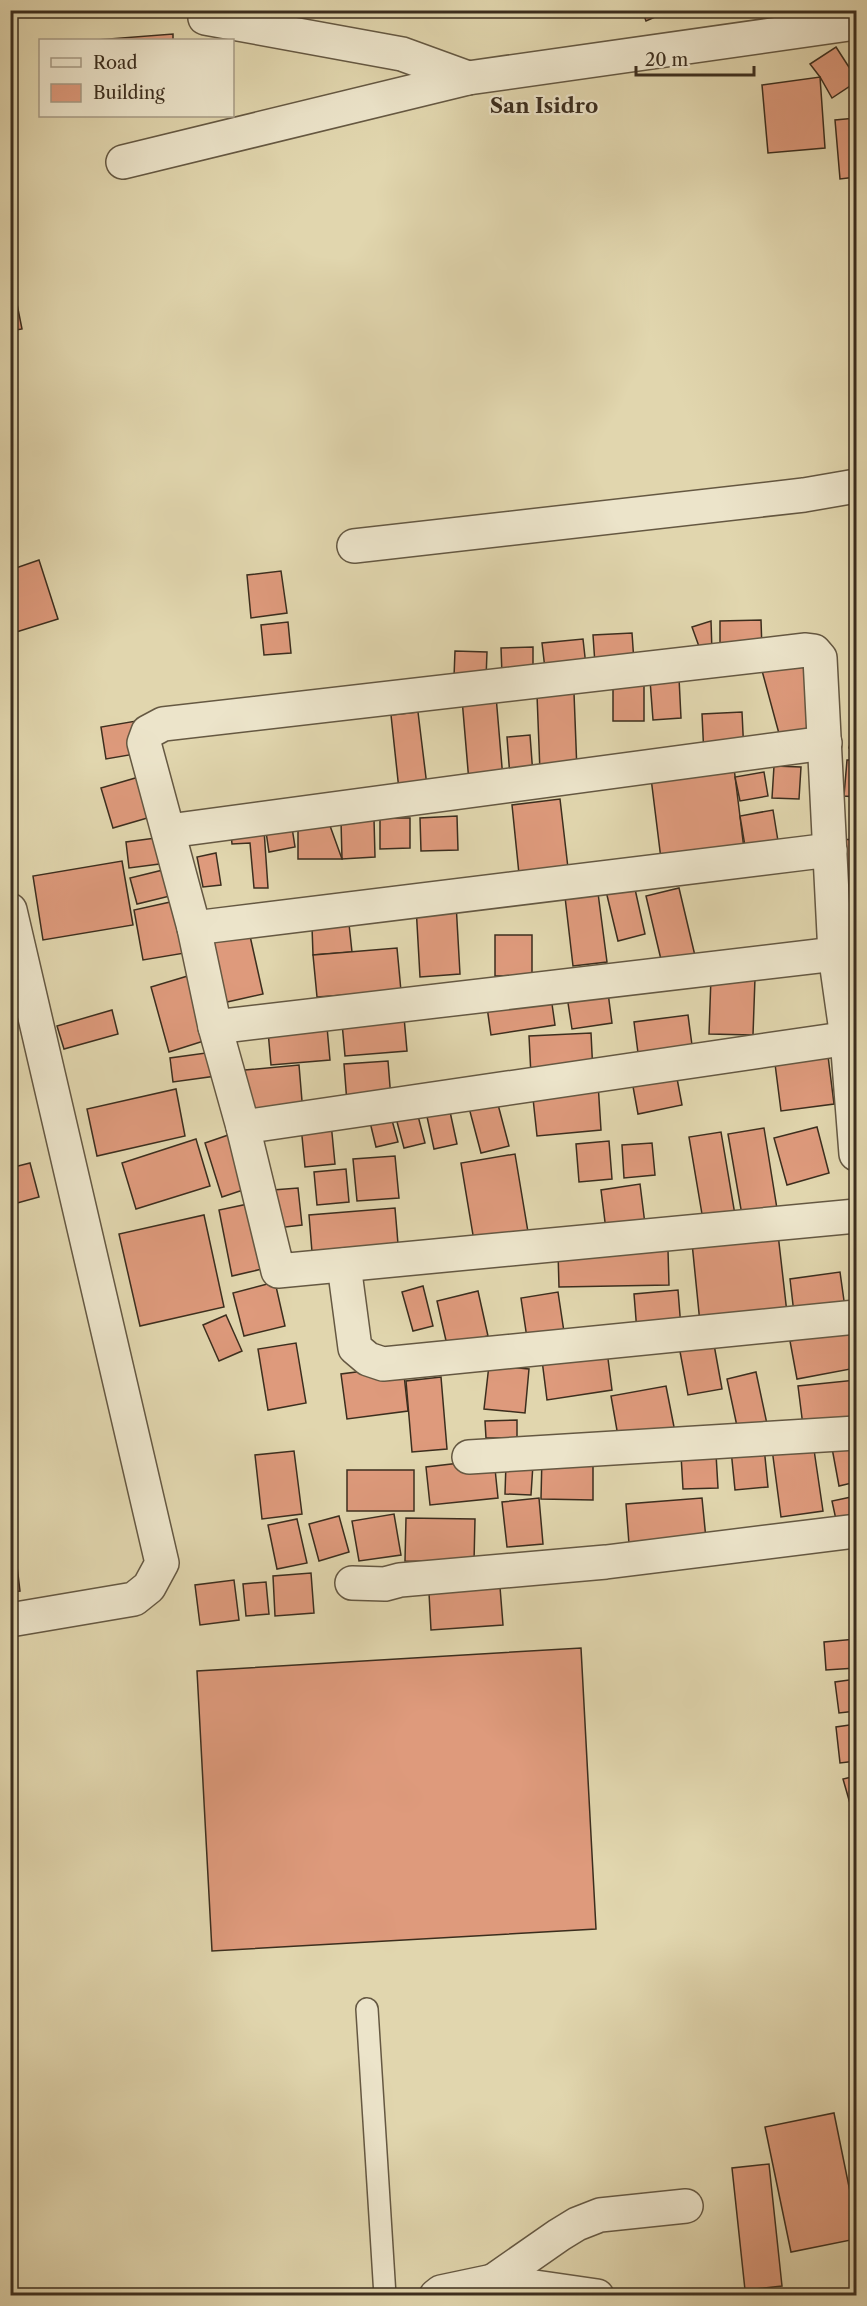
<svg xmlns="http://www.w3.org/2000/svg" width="867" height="2306" viewBox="0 0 867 2306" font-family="'Libre Caslon Text',serif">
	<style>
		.building { fill: #de9a7c; stroke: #3c2e1e; stroke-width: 1.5 }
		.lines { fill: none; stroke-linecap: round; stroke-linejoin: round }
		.lane-casing { stroke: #655842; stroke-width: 24 }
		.street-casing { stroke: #655842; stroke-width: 36 }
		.lane { stroke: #ece4ca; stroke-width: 21 }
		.street { stroke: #ece4ca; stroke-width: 33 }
		.labels { text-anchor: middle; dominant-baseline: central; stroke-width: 4.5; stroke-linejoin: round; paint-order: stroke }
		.quarter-label { font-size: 21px; font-weight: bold; fill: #3c2e1e; stroke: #ece4ca }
	</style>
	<rect width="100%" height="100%" fill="#e1d6ae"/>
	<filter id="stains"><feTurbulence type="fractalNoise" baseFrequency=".00333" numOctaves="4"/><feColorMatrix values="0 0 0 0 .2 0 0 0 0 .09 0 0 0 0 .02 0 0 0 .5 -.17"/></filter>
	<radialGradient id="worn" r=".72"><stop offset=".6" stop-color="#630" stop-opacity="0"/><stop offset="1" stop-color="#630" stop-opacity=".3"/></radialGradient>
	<!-- building -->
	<g class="building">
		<polygon points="642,10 671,10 646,21"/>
		<polygon points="173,34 173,40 96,40"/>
		<polygon points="836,47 856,78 856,82 832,98 820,77 810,64"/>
		<polygon points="820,77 825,148 768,153 762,85"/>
		<polygon points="856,118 856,177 840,179 835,120"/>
		<polygon points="10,269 22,329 10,331"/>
		<polygon points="39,560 58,619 10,634 10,570"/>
		<polygon points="281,571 287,613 251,618 247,575"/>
		<polygon points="761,620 762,650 720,650 720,621"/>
		<polygon points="711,621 712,652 701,652 692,627"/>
		<polygon points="288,622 291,653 264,655 261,625"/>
		<polygon points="632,633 634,662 595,664 593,635"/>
		<polygon points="583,639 586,666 545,669 542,643"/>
		<polygon points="533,647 533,674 502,675 501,648"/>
		<polygon points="455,651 487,652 486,679 454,677"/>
		<polygon points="802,656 821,730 781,741 761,667"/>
		<polygon points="679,678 681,718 653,720 650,680"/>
		<rect x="613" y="684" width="31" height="37"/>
		<polygon points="574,693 577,771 540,772 537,695"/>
		<polygon points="496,696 503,779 469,782 462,699"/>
		<polygon points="418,712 427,786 399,790 391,715"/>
		<polygon points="742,712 744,754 704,756 702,714"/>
		<polygon points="136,721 141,753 106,759 101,727"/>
		<polygon points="856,721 856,749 849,748"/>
		<polygon points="530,735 533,775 510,777 507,737"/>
		<polygon points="847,760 856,760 856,797 844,796"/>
		<polygon points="774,766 801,767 799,799 772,798"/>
		<polygon points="734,768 744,849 661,859 651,778"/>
		<polygon points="764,772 768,796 740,801 735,777"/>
		<polygon points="149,774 161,814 113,828 101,788"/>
		<polygon points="560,799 568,868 519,874 512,805"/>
		<polygon points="773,810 778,841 745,846 740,816"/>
		<polygon points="457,816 458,850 421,851 420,818"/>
		<polygon points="380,818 410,818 410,848 380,849"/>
		<polygon points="374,819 375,857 342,859 341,821"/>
		<polygon points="291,821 295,847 269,852 265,825"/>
		<polygon points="298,823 329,823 342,859 298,859"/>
		<polygon points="264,830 268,888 254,888 250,843 232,844 231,833"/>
		<polygon points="163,837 167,863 129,868 126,842"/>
		<polygon points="838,839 856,840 856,876 836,874"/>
		<polygon points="216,853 221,885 203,887 197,857"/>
		<polygon points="122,861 133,925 43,940 33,876"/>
		<polygon points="167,869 174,895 137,904 130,878"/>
		<polygon points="633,880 645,934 618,941 605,887"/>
		<polygon points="856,883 856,919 840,922 837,886"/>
		<polygon points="679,888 696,960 663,968 646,896"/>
		<polygon points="598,893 607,962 573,966 565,897"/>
		<polygon points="175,901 185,953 143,960 134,910"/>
		<polygon points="456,903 460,974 420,977 416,906"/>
		<polygon points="349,924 352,952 313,955 312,927"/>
		<polygon points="248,927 263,994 218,1004 202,937"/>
		<polygon points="856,931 856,965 845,936"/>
		<polygon points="495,935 532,935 532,975 495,976"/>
		<polygon points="397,948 401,991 317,997 313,955"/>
		<polygon points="191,975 210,1039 169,1052 151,987"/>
		<polygon points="711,977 755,978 753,1035 709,1034"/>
		<polygon points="607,985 612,1023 572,1029 566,990"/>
		<polygon points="551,997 555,1025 491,1035 487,1007"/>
		<polygon points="112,1010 118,1034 64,1049 57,1026"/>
		<polygon points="688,1015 692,1045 638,1053 634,1022"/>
		<polygon points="404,1017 407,1051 345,1056 342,1023"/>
		<polygon points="327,1027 330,1060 271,1065 268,1031"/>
		<polygon points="591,1033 593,1073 531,1075 529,1036"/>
		<polygon points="827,1048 834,1104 781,1111 774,1056"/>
		<polygon points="213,1052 216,1076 173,1082 170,1058"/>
		<polygon points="388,1061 391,1099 347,1103 344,1064"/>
		<polygon points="299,1065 303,1113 249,1117 245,1070"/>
		<polygon points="676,1073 682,1105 638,1114 632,1081"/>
		<polygon points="598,1083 601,1130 537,1136 532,1089"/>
		<polygon points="176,1089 185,1136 97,1156 87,1109"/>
		<polygon points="496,1097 509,1146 481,1153 468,1104"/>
		<polygon points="449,1107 457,1144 434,1149 426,1112"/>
		<polygon points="417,1112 425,1143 404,1148 396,1118"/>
		<polygon points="390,1113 398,1142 376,1147 369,1118"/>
		<polygon points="331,1123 335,1164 305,1167 301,1126"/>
		<polygon points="817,1127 829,1173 787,1185 774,1138"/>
		<polygon points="764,1128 778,1215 743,1221 728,1134"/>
		<polygon points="721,1132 735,1215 703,1220 689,1137"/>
		<polygon points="234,1133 252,1187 222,1197 205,1143"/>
		<polygon points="196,1139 210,1186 136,1209 122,1163"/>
		<polygon points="609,1141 612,1179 579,1182 576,1144"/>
		<polygon points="652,1143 655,1175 624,1178 622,1145"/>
		<polygon points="515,1154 529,1238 475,1247 461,1163"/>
		<polygon points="395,1156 399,1198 357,1201 353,1159"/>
		<polygon points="30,1163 39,1197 10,1205 10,1168"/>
		<polygon points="346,1169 349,1202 317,1205 314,1172"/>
		<polygon points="640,1184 645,1224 606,1230 601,1190"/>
		<polygon points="298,1188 302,1225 277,1228 273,1190"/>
		<polygon points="248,1204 262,1269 232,1276 219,1210"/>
		<polygon points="395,1208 398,1244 312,1252 309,1215"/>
		<polygon points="204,1215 224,1307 140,1326 119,1234"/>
		<polygon points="778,1234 787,1313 700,1323 692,1243"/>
		<polygon points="668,1250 669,1285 559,1287 558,1252"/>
		<polygon points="840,1272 846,1315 795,1322 790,1279"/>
		<polygon points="275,1282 285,1326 244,1336 233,1293"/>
		<polygon points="423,1286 433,1326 413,1331 402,1292"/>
		<polygon points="678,1290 681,1328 637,1332 634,1294"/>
		<polygon points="478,1291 488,1336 447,1345 437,1301"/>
		<polygon points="558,1292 564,1332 527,1338 521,1298"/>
		<polygon points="226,1315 242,1351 219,1361 203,1325"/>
		<polygon points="856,1328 856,1368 797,1379 790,1341"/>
		<polygon points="713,1339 722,1389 688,1395 679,1346"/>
		<polygon points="296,1343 306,1403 268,1410 258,1349"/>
		<polygon points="607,1351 612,1390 547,1400 542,1360"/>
		<polygon points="489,1365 529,1369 525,1413 484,1409"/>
		<polygon points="403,1366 408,1411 347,1419 341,1374"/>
		<polygon points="756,1372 767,1424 738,1431 727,1379"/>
		<polygon points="441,1377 447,1449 412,1452 406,1381"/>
		<polygon points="856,1380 856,1420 803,1426 798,1386"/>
		<polygon points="666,1386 675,1432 619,1442 611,1396"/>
		<polygon points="517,1420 517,1438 486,1438 485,1421"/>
		<polygon points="813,1443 823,1511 781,1517 772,1449"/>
		<polygon points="856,1443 856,1482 839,1486 832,1448"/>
		<polygon points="764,1447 768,1487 735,1490 731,1450"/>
		<polygon points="294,1451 302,1514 262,1519 255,1455"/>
		<polygon points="716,1454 718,1488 683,1489 681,1455"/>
		<polygon points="542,1455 593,1456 593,1500 541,1499"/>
		<polygon points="494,1459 498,1498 430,1505 426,1467"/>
		<polygon points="506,1463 533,1464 531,1495 505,1494"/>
		<rect x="347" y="1470" width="67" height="41"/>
		<polygon points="10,1477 16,1531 10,1532"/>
		<polygon points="856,1496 856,1526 838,1529 832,1501"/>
		<polygon points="539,1498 543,1544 507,1547 502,1502"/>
		<polygon points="702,1498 706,1539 629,1544 626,1504"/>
		<polygon points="394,1514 401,1555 359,1561 352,1521"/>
		<polygon points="339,1516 349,1552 319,1561 309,1524"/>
		<polygon points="406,1518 475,1519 474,1562 405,1561"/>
		<polygon points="297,1519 307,1563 277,1569 268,1525"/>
		<polygon points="15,1549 20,1591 10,1592 10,1550"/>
		<polygon points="311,1573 314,1613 275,1616 273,1576"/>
		<polygon points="234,1580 239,1620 200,1625 195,1585"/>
		<polygon points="266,1582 269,1614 246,1616 243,1584"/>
		<polygon points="500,1587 503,1625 431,1630 429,1593"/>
		<polygon points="856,1639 856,1668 826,1670 824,1642"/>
		<polygon points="581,1648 596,1929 212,1951 197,1671"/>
		<polygon points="856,1679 856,1711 839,1713 835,1682"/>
		<polygon points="856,1724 856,1761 840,1763 836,1727"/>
		<polygon points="856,1776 856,1821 855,1821 843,1779"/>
		<polygon points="834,2113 856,2221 856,2239 791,2252 765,2127"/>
		<polygon points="769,2164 782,2286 745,2290 732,2168"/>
	</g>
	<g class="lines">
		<!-- lane casing -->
		<g class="lane-casing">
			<polyline id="lane" points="367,2009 385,2296"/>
		</g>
		<!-- street casing -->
		<g class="street-casing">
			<g id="street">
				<polyline points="205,18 402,54 468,78"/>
				<polyline points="123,162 468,78 856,23"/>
				<polyline points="354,546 804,495 856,486"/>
				<polyline points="169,831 825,743"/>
				<polyline points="10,910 162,1563 149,1587 134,1599 10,1620"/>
				<polyline points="194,928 830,850"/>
				<polyline points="215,1027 835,954"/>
				<polyline points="243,1127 856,1037"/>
				<polyline points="856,1154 847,1038 835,954 820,658 814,651 806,650 163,724 148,732 144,743 194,928 215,1027 243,1127 278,1271 856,1216"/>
				<polyline points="344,1265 355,1348 368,1359 383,1364 856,1317"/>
				<polyline points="469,1457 856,1433"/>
				<polyline points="352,1583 385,1584 400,1580 606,1562 856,1531"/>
				<polyline points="493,2281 559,2235 577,2224 600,2215 686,2206"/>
				<polyline points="436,2296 441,2292 493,2281 597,2296"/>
			</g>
		</g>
		<!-- lane -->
		<use href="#lane" class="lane"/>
		<!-- street -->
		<use href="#street" class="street"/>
	</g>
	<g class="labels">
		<!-- quarter labels -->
		<g class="quarter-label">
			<text x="544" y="105">San Isidro</text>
		</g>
	</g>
	<!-- margin -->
	<rect width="867" height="2306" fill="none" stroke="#e1d6ae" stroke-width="36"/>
	<rect x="12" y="12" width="843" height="2282" fill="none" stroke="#3c2e1e" stroke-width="3"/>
	<rect x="18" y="18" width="831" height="2270" fill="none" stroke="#3c2e1e" stroke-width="1.5"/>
	<!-- legend -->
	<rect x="39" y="39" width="195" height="78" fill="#ece4ca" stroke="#a69b85" stroke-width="1.5"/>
	<rect x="51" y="58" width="30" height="9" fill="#ece4ca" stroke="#a69b85" stroke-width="1.5"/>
	<text x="93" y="69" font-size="18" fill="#3c2e1e">Road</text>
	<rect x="51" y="84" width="30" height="18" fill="#de9a7c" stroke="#a69b85" stroke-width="1.5"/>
	<text x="93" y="99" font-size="18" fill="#3c2e1e">Building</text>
	<!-- scale -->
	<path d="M636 66v9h118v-9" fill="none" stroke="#3c2e1e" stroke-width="3"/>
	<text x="645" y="66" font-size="18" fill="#3c2e1e" stroke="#ece4ca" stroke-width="4.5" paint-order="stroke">20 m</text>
	<rect width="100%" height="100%" filter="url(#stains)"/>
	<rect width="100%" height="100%" fill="url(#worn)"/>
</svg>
